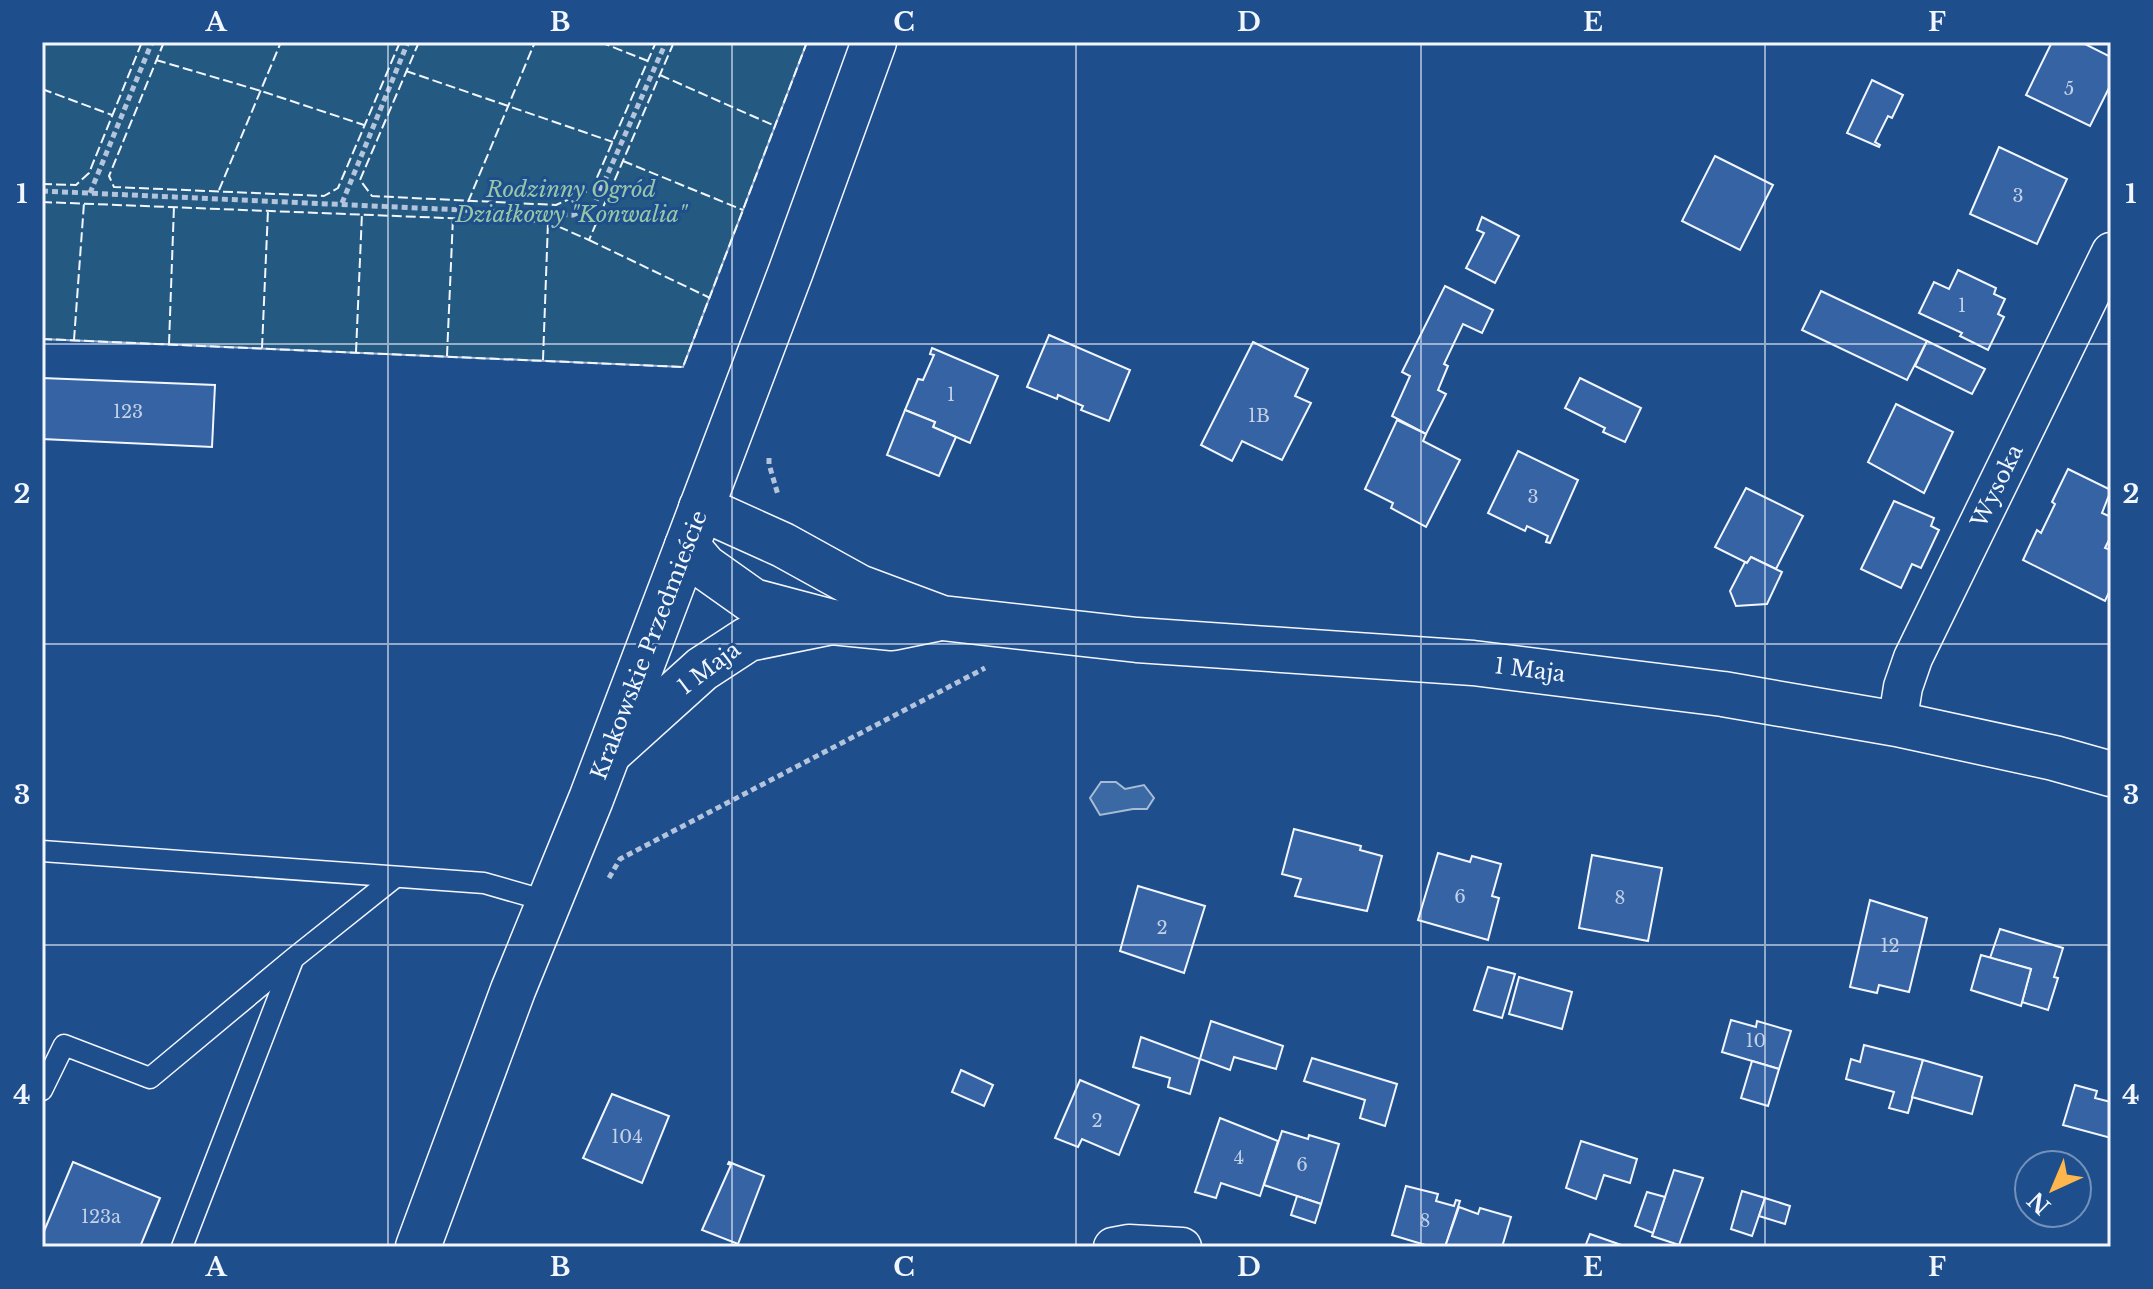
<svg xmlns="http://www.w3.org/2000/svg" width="2153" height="1289" viewBox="0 0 2153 1289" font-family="'Libre Baskerville',serif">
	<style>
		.green { fill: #245a82; stroke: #a8bbd7; stroke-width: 2 }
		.water { fill: #3b69a3; stroke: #a8bbd7; stroke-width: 2 }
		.building { fill: #3563a3; stroke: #f2f6ff; stroke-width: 2 }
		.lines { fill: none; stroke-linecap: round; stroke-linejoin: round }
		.service-casing { stroke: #f2f6ff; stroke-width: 23 }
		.minor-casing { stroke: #f2f6ff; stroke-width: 41 }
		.tertiary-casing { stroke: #f2f6ff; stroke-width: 47 }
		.secondary-casing { stroke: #f2f6ff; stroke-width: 47 }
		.path { stroke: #b3c4dc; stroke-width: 5; stroke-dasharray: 6 4; stroke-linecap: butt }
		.service { stroke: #1f4e8c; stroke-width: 20 }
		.minor { stroke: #1f4e8c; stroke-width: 38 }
		.tertiary { stroke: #1f4e8c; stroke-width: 44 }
		.secondary { stroke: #1f4e8c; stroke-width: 44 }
		.fence { stroke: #f2f6ff; stroke-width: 2; stroke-dasharray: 10 4; stroke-linecap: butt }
		.grid { fill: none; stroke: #f2f6ff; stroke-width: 2; stroke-opacity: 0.55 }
		.labels { text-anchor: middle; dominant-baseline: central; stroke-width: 6; stroke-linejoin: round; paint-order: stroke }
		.number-label { font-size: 18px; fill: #c3d1e8 }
		.park-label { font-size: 22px; font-style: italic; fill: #97c8a6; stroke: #1f4e8c }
		.street-label { font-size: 22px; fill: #f2f6ff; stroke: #1f4e8c }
		.neatline { fill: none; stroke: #f2f6ff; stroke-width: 3 }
		.grid-label { font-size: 26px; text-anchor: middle; font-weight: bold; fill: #f2f6ff }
	</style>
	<rect width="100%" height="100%" fill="#1f4e8c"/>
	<!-- green -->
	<polygon class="green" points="42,42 807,42 683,367 42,339"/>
	<!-- water -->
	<polygon class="water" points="1101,782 1116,782 1125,789 1144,785 1154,798 1147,809 1133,809 1100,815 1090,798"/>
	<!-- building -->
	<g class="building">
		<polygon points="2052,42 2081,42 2111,57 2111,84 2090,126 2026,95"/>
		<polygon points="1872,80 1903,95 1892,118 1888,116 1875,142 1880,145 1879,147 1847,133"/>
		<polygon points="1999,147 2067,179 2037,244 1970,214"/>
		<polygon points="1715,156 1773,185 1740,250 1682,221"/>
		<polygon points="1482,217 1519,236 1495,283 1466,268 1484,233 1477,230"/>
		<polygon points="1958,270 1996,288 1994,294 2005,299 1998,314 2004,317 1988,350 1960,336 1962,333 1919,313 1934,282 1949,289"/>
		<polygon points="1445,286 1493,310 1482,333 1463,324 1444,364 1448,366 1438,390 1446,394 1426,434 1392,416 1410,376 1402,372"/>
		<polygon points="1821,291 1927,341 1907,380 1802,330"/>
		<polygon points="1049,335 1130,370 1109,421 1081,410 1083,406 1058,395 1057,399 1027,387"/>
		<polygon points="1927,341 1985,369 1972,394 1915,366"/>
		<polygon points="1253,342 1308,369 1295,396 1311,403 1282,460 1242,441 1232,461 1201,445"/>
		<polygon points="932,348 998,376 970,443 933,427 935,422 905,410 918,379 923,380 934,355 930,354"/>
		<polygon points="42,378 215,385 212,447 42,439"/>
		<polygon points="1580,378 1641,408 1625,442 1603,432 1605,428 1565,408"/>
		<polygon points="1896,404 1953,432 1924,493 1868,462"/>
		<polygon points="905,410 935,422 933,427 956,437 939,476 887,455"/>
		<polygon points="1397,420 1426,434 1423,441 1460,460 1426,527 1391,508 1393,503 1365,489"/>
		<polygon points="1518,451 1578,480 1550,543 1546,542 1548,536 1527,526 1525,531 1488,513"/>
		<polygon points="2068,469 2111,490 2102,513 2111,517 2111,536 2105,548 2111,550 2111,588 2105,601 2023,560 2037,530 2041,533 2055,504 2052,502"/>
		<polygon points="1746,488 1803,516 1776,569 1751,557 1747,563 1715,547"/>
		<polygon points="1894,501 1934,518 1931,526 1939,530 1921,568 1912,564 1901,588 1861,569"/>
		<polygon points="1751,557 1782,572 1767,604 1736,606 1730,591 1745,562 1747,563"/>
		<polygon points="1294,829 1361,846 1360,850 1382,856 1367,911 1295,896 1301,879 1282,874"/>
		<polygon points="1438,853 1470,862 1472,856 1501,864 1492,896 1499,898 1488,940 1418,920"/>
		<polygon points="1592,855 1662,868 1648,941 1579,928"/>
		<polygon points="1138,886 1205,906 1184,973 1120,951"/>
		<polygon points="1870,900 1927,918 1909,992 1879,985 1877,993 1850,987"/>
		<polygon points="2000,929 2063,948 2054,977 2058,978 2048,1010 2022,1002 2031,969 1990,958"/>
		<polygon points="1981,955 2031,969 2021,1006 1971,990"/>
		<polygon points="1488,967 1515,974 1502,1018 1474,1010"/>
		<polygon points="1519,977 1572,992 1562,1029 1509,1014"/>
		<polygon points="1731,1020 1756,1027 1757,1021 1791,1031 1779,1069 1722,1052"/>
		<polygon points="1211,1021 1283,1046 1276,1069 1234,1057 1230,1070 1200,1059"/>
		<polygon points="1141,1037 1200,1059 1190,1094 1168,1087 1170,1078 1133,1067"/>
		<polygon points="1864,1045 1923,1060 1908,1113 1889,1108 1894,1092 1846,1079 1851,1059 1860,1062"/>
		<polygon points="1312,1058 1397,1084 1385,1126 1360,1118 1365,1100 1304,1081"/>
		<polygon points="1923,1060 1982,1077 1972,1114 1912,1097"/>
		<polygon points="1752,1061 1779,1069 1768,1106 1741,1098"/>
		<polygon points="961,1070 993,1085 984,1106 952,1092"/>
		<polygon points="1080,1080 1139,1105 1119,1155 1082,1139 1078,1147 1055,1138"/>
		<polygon points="2075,1085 2097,1091 2095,1098 2111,1102 2111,1138 2063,1125"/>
		<polygon points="612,1094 669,1116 642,1183 583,1158"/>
		<polygon points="1220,1118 1278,1141 1260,1196 1221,1183 1216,1198 1195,1192"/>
		<polygon points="1282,1131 1308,1139 1309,1135 1339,1144 1321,1204 1264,1185"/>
		<polygon points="1581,1141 1637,1159 1630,1183 1604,1175 1596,1199 1566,1188"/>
		<polygon points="73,1162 160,1198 140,1247 42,1247 42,1236"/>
		<polygon points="729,1162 764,1176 738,1244 702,1230 731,1165 728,1164"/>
		<polygon points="1674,1170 1703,1178 1679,1245 1652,1236"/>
		<polygon points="1406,1186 1438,1194 1436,1201 1454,1206 1456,1200 1460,1201 1445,1247 1432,1247 1392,1235"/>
		<polygon points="1742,1191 1765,1198 1752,1236 1731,1229"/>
		<polygon points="1647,1192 1665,1197 1653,1233 1635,1226"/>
		<polygon points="1297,1196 1321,1204 1315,1223 1291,1215"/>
		<polygon points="1765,1198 1790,1206 1785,1224 1759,1216"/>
		<polygon points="1459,1207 1478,1214 1480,1208 1511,1217 1502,1247 1445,1247"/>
		<polygon points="1590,1234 1627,1247 1585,1247"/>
	</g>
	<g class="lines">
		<!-- service casing -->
		<g class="service-casing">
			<g id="service">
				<polyline points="42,851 484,883 547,901"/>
				<polyline points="42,1090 64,1045 150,1078 294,958 393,879"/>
				<polyline points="182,1247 292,962"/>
			</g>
		</g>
		<!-- minor casing -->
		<g class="minor-casing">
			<g id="minor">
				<polyline points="1897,724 1903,687 1913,658 2111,252"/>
				<polyline points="1113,1247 1129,1244 1182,1247"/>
			</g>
		</g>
		<!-- tertiary casing -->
		<g class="tertiary-casing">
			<g id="tertiary">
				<polyline points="611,751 702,669 748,639 832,622"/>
				<polyline points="418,1247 513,990 591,799 687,546"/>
			</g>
		</g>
		<!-- secondary casing -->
		<g class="secondary-casing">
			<g id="secondary">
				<polyline points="874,42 791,271 687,546 705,567 753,601 832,622 892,628 936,619"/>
				<polyline points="701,508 783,545 859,587 942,618 1137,640 1473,663 1723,694 1897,724 2054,758 2111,774"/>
			</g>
		</g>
		<!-- path -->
		<g class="path">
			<polyline points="42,191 573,215 594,205 666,42"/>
			<polyline points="90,193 152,42"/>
			<polyline points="342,203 408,42"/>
			<polyline points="769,458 769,464 778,495"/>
			<polyline points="609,878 620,859 985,668"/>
		</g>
		<!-- service -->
		<use href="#service" class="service"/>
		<!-- minor -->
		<use href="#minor" class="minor"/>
		<!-- tertiary -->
		<use href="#tertiary" class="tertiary"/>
		<!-- secondary -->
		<use href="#secondary" class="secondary"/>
		<!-- fence -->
		<g class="fence">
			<polyline points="164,42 109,176 114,187 324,196 338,188 400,42"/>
			<polyline points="419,42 360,180 372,196 556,205 592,189 656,42"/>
			<polyline points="600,42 648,61"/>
			<polyline points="156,60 261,91 364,125"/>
			<polyline points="406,71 613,142"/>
			<polyline points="660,75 775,126"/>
			<polyline points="42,89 112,115"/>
			<polyline points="623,161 743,210"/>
			<polyline points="42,184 76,185 89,173 142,42"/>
			<polyline points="219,190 281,42"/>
			<polyline points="42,202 548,222 589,240 674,42"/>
			<polyline points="468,202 535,42"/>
			<polyline points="589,240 710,298"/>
			<polyline points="42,339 683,367 807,42"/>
			<polyline points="74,340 84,203"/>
			<polyline points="169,344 174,206"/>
			<polyline points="262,348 268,210"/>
			<polyline points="356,352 362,213"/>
			<polyline points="447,356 453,217"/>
			<polyline points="543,360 548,222"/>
		</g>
	</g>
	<!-- grid -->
	<path class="grid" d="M388,42V1247M732,42V1247M1076,42V1247M1421,42V1247M1765,42V1247M42,344H2111M42,644H2111M42,945H2111"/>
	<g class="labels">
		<!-- number labels -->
		<g class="number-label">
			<text x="2069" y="89">5</text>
			<text x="2018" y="196">3</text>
			<text x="1962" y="306">1</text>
			<text x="951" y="395">1</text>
			<text x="128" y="412">123</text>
			<text x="1259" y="416">1B</text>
			<text x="1533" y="497">3</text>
			<text x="1460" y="897">6</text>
			<text x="1620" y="898">8</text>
			<text x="1162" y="928">2</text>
			<text x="1890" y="946">12</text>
			<text x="1756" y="1041">10</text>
			<text x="1097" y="1121">2</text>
			<text x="627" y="1137">104</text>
			<text x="1239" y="1158">4</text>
			<text x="1302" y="1165">6</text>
			<text x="101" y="1217">123a</text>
			<text x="1425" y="1221">8</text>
		</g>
		<!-- park labels -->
		<g class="park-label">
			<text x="571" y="189">Rodzinny Ogród<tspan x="571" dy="25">Działkowy "Konwalia"</tspan></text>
		</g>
		<!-- street labels -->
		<g class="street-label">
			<text transform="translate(1997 486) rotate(-64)">Wysoka</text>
			<text transform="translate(649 645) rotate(-69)">Krakowskie Przedmieście</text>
			<text transform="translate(709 668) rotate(-37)">1 Maja</text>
			<text transform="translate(1530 670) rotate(7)">1 Maja</text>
		</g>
	</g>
	<!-- border -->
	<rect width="2153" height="1289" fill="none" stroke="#1f4e8c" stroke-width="88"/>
	<!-- north arrow -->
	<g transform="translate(2053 1189) rotate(224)"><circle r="38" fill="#1f4e8c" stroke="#7391ba" stroke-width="2"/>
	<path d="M0-6L14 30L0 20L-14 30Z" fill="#ffb74d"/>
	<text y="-12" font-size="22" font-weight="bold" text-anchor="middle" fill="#f2f6ff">N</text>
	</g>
	<rect x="44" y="44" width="2065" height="1201" class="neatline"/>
	<g class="grid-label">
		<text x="216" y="31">A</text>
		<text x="560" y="31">B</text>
		<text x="904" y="31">C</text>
		<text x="1249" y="31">D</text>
		<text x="1593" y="31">E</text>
		<text x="1937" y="31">F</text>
		<text x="22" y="203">1</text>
		<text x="2131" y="203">1</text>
		<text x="22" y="503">2</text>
		<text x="2131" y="503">2</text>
		<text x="22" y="804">3</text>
		<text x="2131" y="804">3</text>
		<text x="22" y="1104">4</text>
		<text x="2131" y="1104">4</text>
		<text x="216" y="1276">A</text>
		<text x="560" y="1276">B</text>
		<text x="904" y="1276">C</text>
		<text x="1249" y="1276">D</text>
		<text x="1593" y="1276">E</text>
		<text x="1937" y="1276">F</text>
	</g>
</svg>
